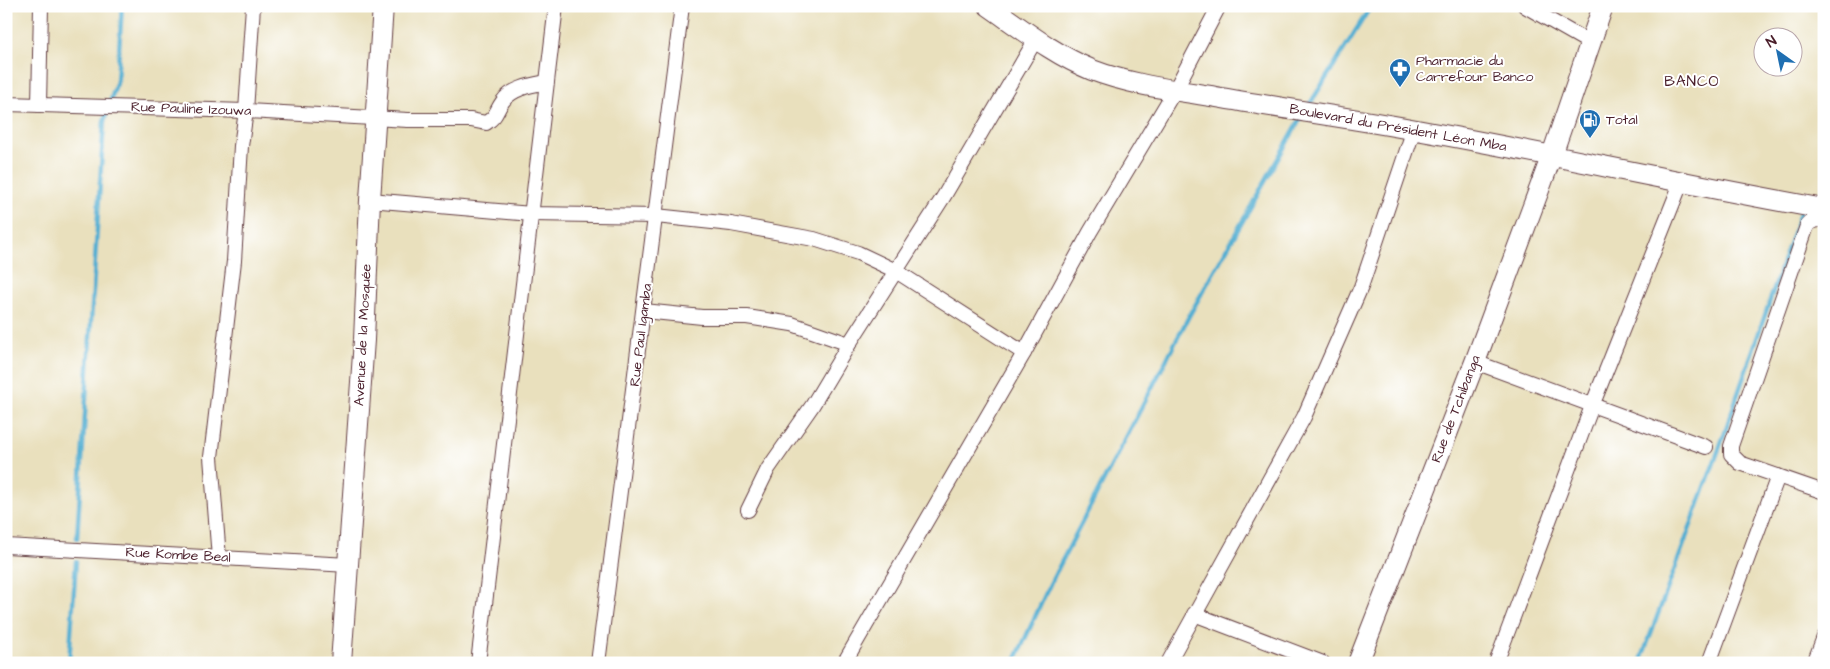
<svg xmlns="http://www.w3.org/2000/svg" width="1830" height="669" viewBox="0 0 1830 669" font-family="'Architects Daughter',sans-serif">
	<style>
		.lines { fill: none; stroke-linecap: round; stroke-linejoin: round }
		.stream { stroke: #54afd2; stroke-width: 4.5 }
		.street-casing { stroke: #623c41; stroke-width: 16 }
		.secondary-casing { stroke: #623c41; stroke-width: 22 }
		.street { stroke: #fff; stroke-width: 14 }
		.secondary { stroke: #fff; stroke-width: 20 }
		.labels { text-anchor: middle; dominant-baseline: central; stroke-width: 4; stroke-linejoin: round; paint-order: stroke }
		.poi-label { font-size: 14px; fill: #4a1f2b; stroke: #fff; text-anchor: start }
		.street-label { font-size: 14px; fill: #4a1f2b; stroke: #fff }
		.neighbourhood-label { font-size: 15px; letter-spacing: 1px; fill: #4a1f2b; stroke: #fff }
	</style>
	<rect width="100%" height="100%" fill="#fff"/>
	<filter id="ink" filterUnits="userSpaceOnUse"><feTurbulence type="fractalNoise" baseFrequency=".02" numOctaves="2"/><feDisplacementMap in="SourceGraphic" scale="10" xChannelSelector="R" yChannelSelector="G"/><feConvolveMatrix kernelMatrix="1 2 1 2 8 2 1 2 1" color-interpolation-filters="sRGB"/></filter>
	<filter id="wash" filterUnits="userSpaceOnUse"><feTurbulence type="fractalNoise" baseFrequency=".0096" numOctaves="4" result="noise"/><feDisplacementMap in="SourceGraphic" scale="20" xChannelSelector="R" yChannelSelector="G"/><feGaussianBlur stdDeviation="1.12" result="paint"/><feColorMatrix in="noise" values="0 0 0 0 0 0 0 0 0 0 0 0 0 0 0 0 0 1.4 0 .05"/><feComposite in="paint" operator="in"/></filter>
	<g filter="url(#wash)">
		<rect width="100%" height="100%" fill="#e9e0bd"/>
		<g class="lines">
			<!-- stream -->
			<g class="stream">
				<polyline points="1308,107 1371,6"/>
				<polyline points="77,538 104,121 117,81 122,6"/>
				<polyline points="69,663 76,561"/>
				<polyline points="1014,663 1050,584 1189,316 1302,116"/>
				<polyline points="1640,663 1719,449 1801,210"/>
			</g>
		</g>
	</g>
	<g filter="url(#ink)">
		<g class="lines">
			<!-- street casing -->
			<g class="street-casing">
				<g id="street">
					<polyline points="1525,6 1590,43"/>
					<path d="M6,104L246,111L408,120H471L486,123C498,115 495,112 503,101C512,88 532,85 547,82"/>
					<polyline points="39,105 41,6"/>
					<polyline points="370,200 532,214 656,216 731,224 814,239 858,253 896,271 1024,353"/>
					<polyline points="1824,218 1811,222 1807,226 1731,446 1731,454 1740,463 1824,492"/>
					<polyline points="644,311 702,317 747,317 792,324 849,344"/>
					<polyline points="1475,362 1706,447"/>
					<polyline points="748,510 768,469 812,406 849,344 944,196 1036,39"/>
					<polyline points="6,546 349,565"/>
					<polyline points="219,558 211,457 234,261 241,146 246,111 253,6"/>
					<polyline points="1194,614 1323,663"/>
					<polyline points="478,663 556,6"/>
					<polyline points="598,663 682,6"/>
					<polyline points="844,663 1024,353 1090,232 1175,90 1219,6"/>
					<polyline points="1168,663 1304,417 1361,287 1414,129"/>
					<polyline points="1496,663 1592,406 1681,183"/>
					<polyline points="1709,663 1778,476"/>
					<polyline points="1814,663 1824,637"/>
				</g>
			</g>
			<!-- secondary casing -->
			<g class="secondary-casing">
				<g id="secondary">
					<path d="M989,6C1022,29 1055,55 1092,70C1131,85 1175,90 1216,97C1284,109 1354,118 1422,131C1556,155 1689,185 1824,209"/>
					<polyline points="341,663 364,340 370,200 383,6"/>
					<polyline points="1358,663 1475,362 1552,155 1603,6"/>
				</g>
			</g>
			<!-- street -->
			<use href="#street" class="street"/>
			<!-- secondary -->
			<use href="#secondary" class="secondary"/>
		</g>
	</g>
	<!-- icons -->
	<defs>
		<g id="pharmacy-pin" transform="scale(1.125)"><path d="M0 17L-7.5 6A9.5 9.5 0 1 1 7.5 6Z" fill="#1f6fb2" stroke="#fff"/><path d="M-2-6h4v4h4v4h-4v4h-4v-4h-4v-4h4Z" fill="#fff"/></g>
		<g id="fuel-pin" transform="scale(1.125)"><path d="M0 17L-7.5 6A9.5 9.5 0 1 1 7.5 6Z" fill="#1f6fb2" stroke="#fff"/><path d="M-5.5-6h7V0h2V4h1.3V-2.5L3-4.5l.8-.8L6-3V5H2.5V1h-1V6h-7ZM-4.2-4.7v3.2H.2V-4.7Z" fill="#fff"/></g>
	</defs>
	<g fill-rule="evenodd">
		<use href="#pharmacy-pin" x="1400" y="69"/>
		<use href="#fuel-pin" x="1590" y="120"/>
	</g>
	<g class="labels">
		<!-- poi labels -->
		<g class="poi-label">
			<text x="1416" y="61">Pharmacie du<tspan x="1416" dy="16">Carrefour Banco</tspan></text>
			<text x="1606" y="120">Total</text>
		</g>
		<!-- street labels -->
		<g class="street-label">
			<text transform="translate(191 109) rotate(2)">Rue Pauline Izouwa</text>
			<text transform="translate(1398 128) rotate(10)">Boulevard du Président Léon Mba</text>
			<text transform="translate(363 335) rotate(-87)">Avenue de la Mosquée</text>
			<text transform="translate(641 335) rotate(-83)">Rue Paul Igamba</text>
			<text transform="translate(1456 409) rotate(-69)">Rue de Tchibanga</text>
			<text transform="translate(178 555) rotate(3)">Rue Kombe Beal</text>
		</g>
		<!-- neighbourhood labels -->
		<g class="neighbourhood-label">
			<text x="1692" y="81">BANCO</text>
		</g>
	</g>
	<!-- margin -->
	<rect width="1830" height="669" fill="none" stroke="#fff" stroke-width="25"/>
	<!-- north arrow -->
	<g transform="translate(1778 52) rotate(327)"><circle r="24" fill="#ffffff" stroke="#b7a5aa"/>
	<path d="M0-4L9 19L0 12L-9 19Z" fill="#1f6fb2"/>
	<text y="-8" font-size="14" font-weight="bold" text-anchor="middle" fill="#4a1f2b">N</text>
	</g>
</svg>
